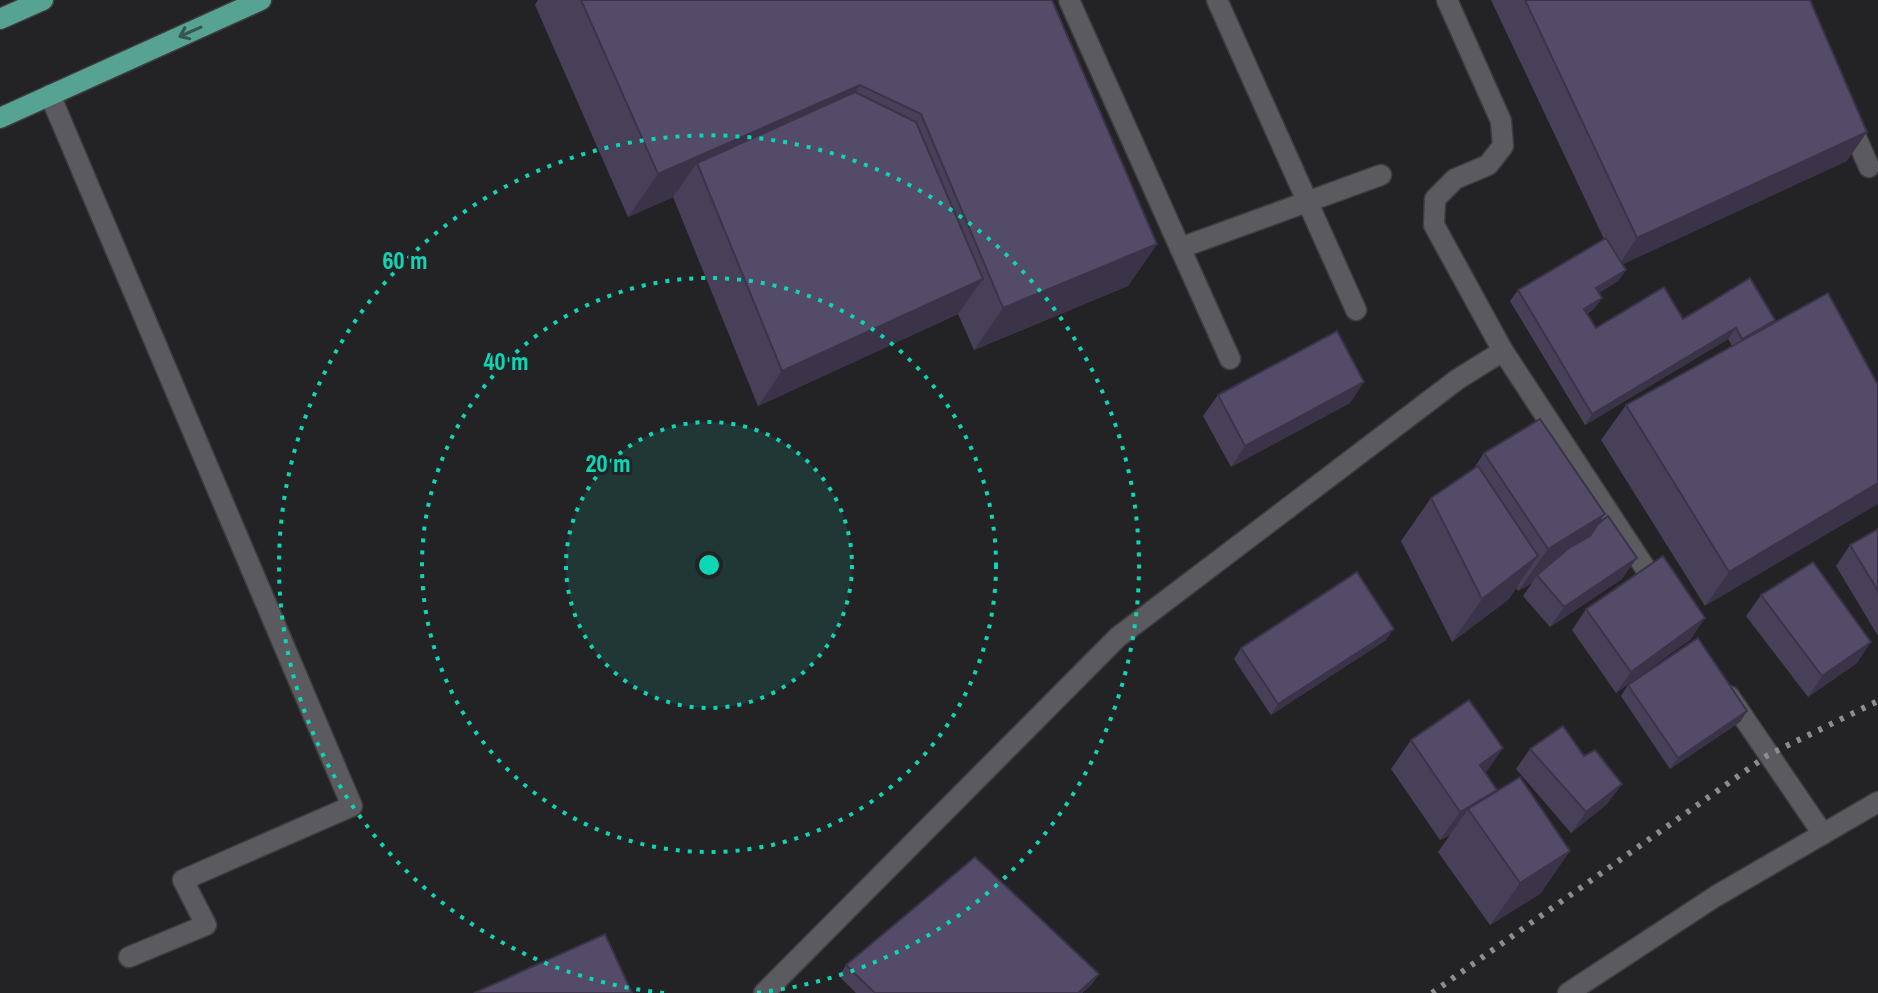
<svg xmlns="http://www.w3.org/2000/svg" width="1878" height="993" viewBox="0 0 1878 993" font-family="'Archivo Narrow',sans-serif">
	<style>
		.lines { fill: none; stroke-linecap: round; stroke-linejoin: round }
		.minor-casing { stroke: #3d3c3f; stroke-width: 23 }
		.major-casing { stroke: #3d3c3f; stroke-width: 23 }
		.minor { stroke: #5b5a5e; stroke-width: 20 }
		.major { stroke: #57a393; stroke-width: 20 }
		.rail { stroke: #8d8d8f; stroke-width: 6; stroke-dasharray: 4 8; stroke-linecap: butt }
		.wall { fill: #484059 }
		.shaded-wall { fill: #3b3449 }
		.building { fill: #544b68; stroke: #3b3449; stroke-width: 2 }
		.oneway { stroke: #385651 }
		.ring { fill: none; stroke: #0dd5b5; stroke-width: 4; stroke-dasharray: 4 8 }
		.centre { fill: #0dd5b5; stroke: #232225; stroke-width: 4 }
		.ring-label { font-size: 24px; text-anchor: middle; font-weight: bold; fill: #0dd5b5; stroke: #232225; stroke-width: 6; stroke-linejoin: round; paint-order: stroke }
	</style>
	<rect width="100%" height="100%" fill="#232225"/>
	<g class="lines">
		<!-- minor casing -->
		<g class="minor-casing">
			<g id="minor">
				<polyline points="1069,0 1230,359"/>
				<polyline points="1217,0 1356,310"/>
				<polyline points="50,95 352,806 183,880 206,925 129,957"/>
				<polyline points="1849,121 1869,167"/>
				<polyline points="1180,248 1381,175"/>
				<polyline points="1503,351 1659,589"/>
				<polyline points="1729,696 1823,834"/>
				<polyline points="764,993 1118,637 1458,379 1503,351 1434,225 1435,199 1455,179 1488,165 1503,146 1501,121 1447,0"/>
				<polyline points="1568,993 1716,896 1878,802"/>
			</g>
		</g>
		<!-- major casing -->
		<g class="major-casing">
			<g id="major">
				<polyline points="0,19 43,0"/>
				<polyline points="0,118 261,0"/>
			</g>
		</g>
		<!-- minor -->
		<use href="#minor" class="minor"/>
		<!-- major -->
		<use href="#major" class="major"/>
		<!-- rail -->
		<polyline class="rail" points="1432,993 1768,755 1878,701"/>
	</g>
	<!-- wall -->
	<g class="wall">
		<polygon points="538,0 1052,0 1157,244 1128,286 974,350 958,314 758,406 673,197 628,217 535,5"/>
		<polygon points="1491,0 1810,0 1847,161 1622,264 1626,270 1618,281 1599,293 1602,298 1594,309 1587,314 1596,328 1683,319 1775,320 1773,324 1878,385 1705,606 1601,440 1626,405 1732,346 1728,339 1585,425 1510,301 1518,290 1604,239"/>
		<polygon points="1218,395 1350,403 1231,467 1203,416"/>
		<polygon points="1484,453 1598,524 1622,579 1550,627 1523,596 1532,583 1518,591 1516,588 1509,599 1452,642 1401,541 1431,498 1472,471"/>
		<polygon points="1878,529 1878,636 1836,566 1850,545"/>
		<polygon points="1761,595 1857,663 1808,697 1746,616"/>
		<polygon points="1586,609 1691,639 1616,693 1572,630"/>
		<polygon points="1386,640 1271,715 1234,659 1241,648"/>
		<polygon points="1628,685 1747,711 1740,722 1670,769 1621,696"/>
		<polygon points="1411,740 1485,773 1541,893 1490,925 1438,852 1450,835 1440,840 1391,769"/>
		<polygon points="1530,749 1584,756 1622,784 1607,804 1571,833 1516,769"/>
		<polygon points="846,965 1099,974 1091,985 1082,993 856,993 839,976"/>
	</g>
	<!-- shaded-wall -->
	<g class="shaded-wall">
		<polygon points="860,85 830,127 697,163 673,197 628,217 658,174"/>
		<polygon points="1867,132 1847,161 1617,267 1637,238"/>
		<polygon points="1157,244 1128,286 974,350 1003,308"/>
		<polygon points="1626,270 1618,281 1589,299 1596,288"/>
		<polygon points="983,279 958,314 758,406 782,371"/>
		<polygon points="1602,298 1594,309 1576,320 1584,309"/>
		<polygon points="1736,328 1728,339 1585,425 1592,414"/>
		<polygon points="1364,382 1350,403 1231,467 1245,446"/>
		<polygon points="1878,483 1878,504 1705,606 1729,572"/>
		<polygon points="1605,514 1576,556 1537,575 1532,583 1518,591 1548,549"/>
		<polygon points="1538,556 1509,599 1452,642 1482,599"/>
		<polygon points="1637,558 1622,579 1550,627 1564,607"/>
		<polygon points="1705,618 1691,639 1616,693 1631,672"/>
		<polygon points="1394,629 1386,640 1271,715 1278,704"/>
		<polygon points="1871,642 1857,663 1808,697 1822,676"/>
		<polygon points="1747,711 1740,722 1670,769 1678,758"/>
		<polygon points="1503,748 1483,777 1480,765"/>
		<polygon points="1622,784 1607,804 1571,833 1586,812"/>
		<polygon points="1497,790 1477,819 1468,809 1450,835 1440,840 1460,812"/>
		<polygon points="1570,851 1541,893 1490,925 1520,883"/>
		<polygon points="1099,974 1091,985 1082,993 1078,993"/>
	</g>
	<!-- building -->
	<g class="building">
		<polygon points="581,0 1052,0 1157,244 1003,308 921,114 860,85 658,174"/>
		<polygon points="1525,0 1810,0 1867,132 1637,238"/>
		<polygon points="855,92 916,122 983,279 782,371 697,163"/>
		<polygon points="1606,238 1626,270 1596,288 1602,298 1584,309 1596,328 1664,287 1683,319 1750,278 1775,320 1742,339 1736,328 1592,414 1518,290"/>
		<polygon points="1828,293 1878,385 1878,483 1729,572 1626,405"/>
		<polygon points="1337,331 1364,382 1245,446 1218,395"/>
		<polygon points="1540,419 1605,514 1548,549 1484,453"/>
		<polygon points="1478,466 1538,556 1482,599 1431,498"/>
		<polygon points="1608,516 1637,558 1564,607 1537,575 1569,548 1590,536 1598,524"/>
		<polygon points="1878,529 1878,591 1850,545"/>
		<polygon points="1663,556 1705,618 1631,672 1586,609"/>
		<polygon points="1813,562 1871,642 1822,676 1761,595"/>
		<polygon points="1357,572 1394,629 1278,704 1241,648"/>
		<polygon points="1698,638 1747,711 1678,758 1628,685"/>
		<polygon points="1469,700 1503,748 1480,765 1497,790 1460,812 1411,740"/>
		<polygon points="1563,726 1584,756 1595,750 1622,784 1586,812 1530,749"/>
		<polygon points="1520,777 1570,851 1520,883 1468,809"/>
		<polygon points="975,857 1099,974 1078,993 875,993 846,965"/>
		<polygon points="605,934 632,993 474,993"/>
	</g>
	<!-- one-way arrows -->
	<defs><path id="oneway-shaft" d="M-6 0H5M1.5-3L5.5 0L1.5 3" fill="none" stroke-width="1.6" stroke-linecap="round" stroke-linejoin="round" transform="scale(2)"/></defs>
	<use class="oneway" href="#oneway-shaft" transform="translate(190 32) rotate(156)"/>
	<!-- distance rings -->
	<circle cx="709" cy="565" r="143" fill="#0dd5b5" fill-opacity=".12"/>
	<g class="ring">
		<circle cx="709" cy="565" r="143"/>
		<circle cx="709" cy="565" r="287"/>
		<path d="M664 993A430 430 0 1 1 754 993"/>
	</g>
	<circle cx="709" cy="565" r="12" class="centre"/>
	<g class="ring-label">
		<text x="405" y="269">60 m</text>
		<text x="506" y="370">40 m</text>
		<text x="608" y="472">20 m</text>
	</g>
</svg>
